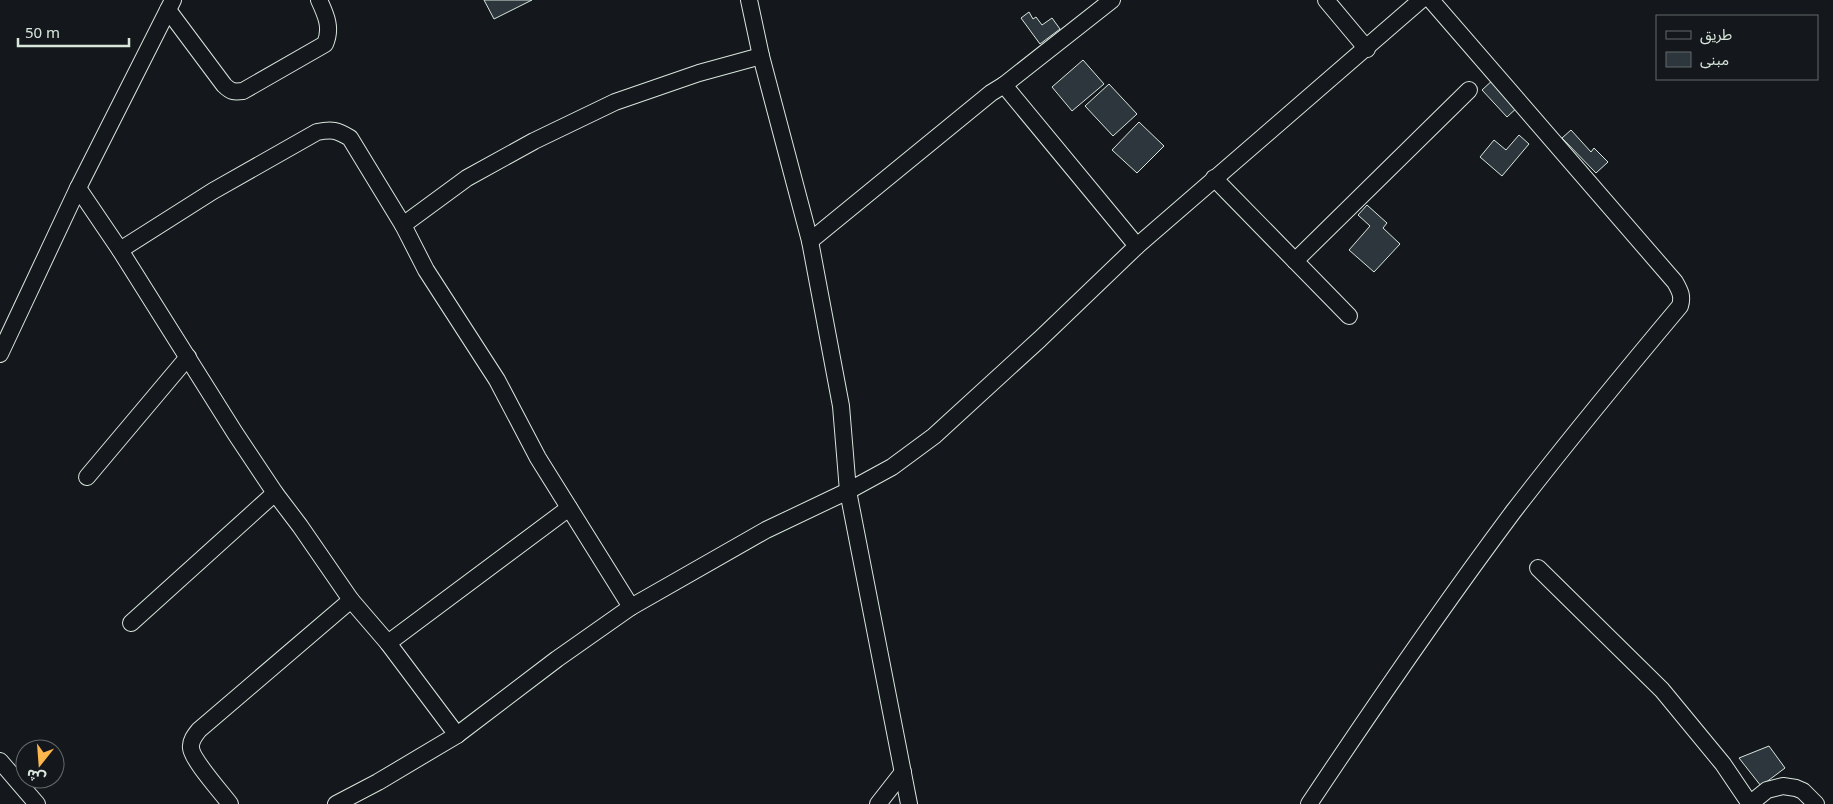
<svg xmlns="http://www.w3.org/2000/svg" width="1833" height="804" viewBox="0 0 1833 804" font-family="'Noto Sans','Noto Sans Arabic',sans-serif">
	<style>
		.building { fill: #2c363c; stroke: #d8e6dc }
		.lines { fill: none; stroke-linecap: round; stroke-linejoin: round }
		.minor-casing { stroke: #d8e6dc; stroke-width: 18 }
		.minor { stroke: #14181c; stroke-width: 16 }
	</style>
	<rect width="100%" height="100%" fill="#14181c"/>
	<!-- building -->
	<g class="building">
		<polygon points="484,0 532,0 494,19"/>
		<polygon points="1029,12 1033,19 1036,17 1042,25 1052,18 1060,29 1040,44 1021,18"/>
		<polygon points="1083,60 1104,84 1072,111 1052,87"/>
		<polygon points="1495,78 1520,105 1507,117 1482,90"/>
		<polygon points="1109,84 1137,114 1113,136 1085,106"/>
		<polygon points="1139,122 1164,146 1137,173 1112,150"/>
		<polygon points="1571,130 1591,152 1594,148 1608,162 1596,173 1562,138"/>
		<polygon points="1519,135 1529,144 1502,176 1480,157 1494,140 1506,150"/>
		<polygon points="1367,205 1387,223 1383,228 1400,244 1374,272 1349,250 1370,226 1358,215"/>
		<polygon points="1769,746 1785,768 1761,786 1739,758"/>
	</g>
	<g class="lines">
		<!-- minor casing -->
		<g class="minor-casing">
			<g id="minor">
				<polyline points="749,0 761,56 810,241 841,406 848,491 909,804"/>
				<polyline points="1326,0 1367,49"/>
				<path d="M168,10L224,85C231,92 234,92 243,91L325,44C332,28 326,15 319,0"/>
				<polyline points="1004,85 1112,0"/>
				<polyline points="1214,178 1349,316"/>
				<polyline points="78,188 120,250 235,433 275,493 300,526 351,600 388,643 457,735"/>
				<polyline points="810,241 991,93 1004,85 1137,246"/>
				<path d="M120,250L213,191L317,132C332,129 337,130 350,138L403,225"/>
				<polyline points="1295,261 1469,90"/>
				<polyline points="0,354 78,188 173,0"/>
				<polyline points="87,477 188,357"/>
				<polyline points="1538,568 1662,690 1723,764 1750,804"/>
				<polyline points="631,607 538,458 497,380 426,270 403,225 467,178 534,141 615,102 699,73 761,56"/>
				<polyline points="131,623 275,493"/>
				<polyline points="388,643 569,508"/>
				<polyline points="0,761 37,804"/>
				<polyline points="1751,803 1767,790 1783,786 1796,788 1803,791 1816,804"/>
				<path d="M230,804C222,793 192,760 191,748C190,741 195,735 199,730L351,600"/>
				<polyline points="336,804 378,782 457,735 557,659 631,607 766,530 848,491 892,467 934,436 1040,339 1137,246 1421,0"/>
				<polyline points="878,804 903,772"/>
				<path d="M1309,804C1375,705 1442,607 1513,512C1567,442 1623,374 1680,306C1683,296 1680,291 1675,282L1431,0"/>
			</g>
		</g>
		<!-- minor -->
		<use href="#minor" class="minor"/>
	</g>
	<!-- legend -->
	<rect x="1656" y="15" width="162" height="65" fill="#14181c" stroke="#626a69"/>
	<rect x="1666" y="31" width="25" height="8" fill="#14181c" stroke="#626a69"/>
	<text x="1700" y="40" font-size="15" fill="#d8e6dc">طريق</text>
	<rect x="1666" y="52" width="25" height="15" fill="#2c363c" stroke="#626a69"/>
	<text x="1700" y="65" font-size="15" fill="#d8e6dc">مبنى</text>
	<!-- north arrow -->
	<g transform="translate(40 764) rotate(197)"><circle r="24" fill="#14181c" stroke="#626a69"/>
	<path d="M0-4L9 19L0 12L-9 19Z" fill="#ffb74d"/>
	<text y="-8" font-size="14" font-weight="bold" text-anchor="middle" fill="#d8e6dc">ش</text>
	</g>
	<!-- scale -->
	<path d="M18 38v8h111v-8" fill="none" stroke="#d8e6dc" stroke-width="2.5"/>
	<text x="25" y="38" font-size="15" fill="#d8e6dc" stroke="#14181c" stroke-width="4" paint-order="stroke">50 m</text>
</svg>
